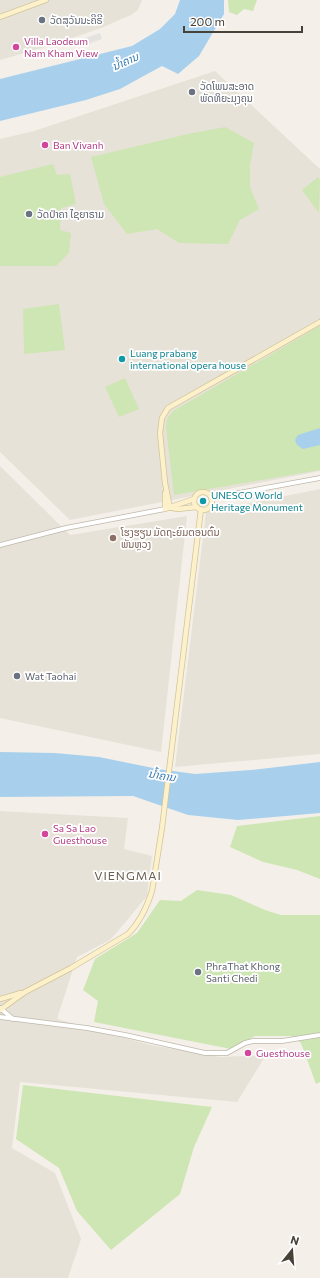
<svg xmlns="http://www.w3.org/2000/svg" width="320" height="1278" viewBox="0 0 320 1278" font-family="Commissioner,'Noto Sans Lao',sans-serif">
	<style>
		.residential { fill: #e7e2d7 }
		.green { fill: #cee6b3 }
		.parking { fill: #e5e3e0 }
		.water { fill: #a8d0ed }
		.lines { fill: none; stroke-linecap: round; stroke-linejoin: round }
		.tertiary-casing { stroke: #bfb8ac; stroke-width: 5.5 }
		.secondary-casing { stroke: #d1c49a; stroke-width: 6 }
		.tertiary { stroke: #fff; stroke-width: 4 }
		.secondary { stroke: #fcf1ca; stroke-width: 4.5 }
		.worship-dot { fill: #6b7280; stroke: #fff; stroke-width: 1.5 }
		.hotel-dot { fill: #d1479c; stroke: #fff; stroke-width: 1.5 }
		.culture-dot { fill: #0f9aa8; stroke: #fff; stroke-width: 1.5 }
		.education-dot { fill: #8d6e63; stroke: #fff; stroke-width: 1.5 }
		.labels { text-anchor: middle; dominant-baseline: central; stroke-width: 3.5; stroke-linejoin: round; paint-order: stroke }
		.worship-label { font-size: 10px; fill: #5b616d; stroke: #fff; text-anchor: start }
		.hotel-label { font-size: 10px; fill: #b23c85; stroke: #fff; text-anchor: start }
		.culture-label { font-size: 10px; fill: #0d838f; stroke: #fff; text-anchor: start }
		.education-label { font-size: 10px; fill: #785e54; stroke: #fff; text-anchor: start }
		.water-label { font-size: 11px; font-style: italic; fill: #3579af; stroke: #fff }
		.quarter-label { font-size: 12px; letter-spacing: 1px; fill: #695f4f; stroke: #fff }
	</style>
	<rect width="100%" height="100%" fill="#f4f0e9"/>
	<!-- residential -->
	<g class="residential">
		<polygon points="0,0 142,0 138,10 131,15 101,28 55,44 0,60"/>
		<polygon points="215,71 320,169 320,471 70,520 0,452 0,139 34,131"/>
		<polygon points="0,466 70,535 187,516 161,752 0,718"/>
		<polygon points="320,489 320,754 175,767 206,512"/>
		<polygon points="0,811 128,818 124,849 152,856 147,896 123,925 110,940 77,957 57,1019 150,1045 221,1057 266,1055 237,1102 20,1082 12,1148 55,1173 81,1239 68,1278 0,1278"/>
	</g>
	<!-- green -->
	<g class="green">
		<polygon points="228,0 257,0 253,11 244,9 237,15 229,12"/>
		<polygon points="225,127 254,143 250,165 250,187 259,209 240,220 228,244 179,243 157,229 127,234 104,204 91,157 188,134"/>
		<polygon points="53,164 57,175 70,174 76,204 61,208 60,230 71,233 69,253 56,266 0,266 0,177"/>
		<polygon points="318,177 320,180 319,213 302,190"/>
		<polygon points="59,304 65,350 24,354 23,309"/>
		<polygon points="320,326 320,470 174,495 166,428 167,419 173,411"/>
		<polygon points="125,378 139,409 119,417 105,387"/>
		<polygon points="320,816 320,879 297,870 263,862 230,847 237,826"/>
		<polygon points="197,890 231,895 265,910 281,915 320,915 320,1082 316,1084 301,1043 291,1036 255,1036 231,1049 94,1022 98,1001 83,990 95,959 137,933 160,900 181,901"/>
		<polygon points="23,1085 212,1107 194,1147 180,1194 111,1250 77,1211 59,1168 16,1139"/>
	</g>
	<!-- parking -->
	<polygon class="parking" points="100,33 102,39 80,47 77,41"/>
	<!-- water -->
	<g class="water">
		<polygon points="180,0 224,0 224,14 199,56 178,74 162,66 120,89 86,100 0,121 0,79 132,46 160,29 175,14"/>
		<polygon points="320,428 320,445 303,449 297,445 295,440 298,435"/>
		<polygon points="0,752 55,753 99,757 158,769 195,774 251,770 320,762 320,813 238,820 188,815 133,796 0,797"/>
	</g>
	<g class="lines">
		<!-- tertiary casing -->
		<g class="tertiary-casing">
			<g id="tertiary">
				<polyline points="211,498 320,478"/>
				<polyline points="0,545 66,528 165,509"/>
				<polyline points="0,1008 13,1019"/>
				<polyline points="0,1017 87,1028 125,1035 205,1053 227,1053 245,1043 253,1041 282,1041 320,1035"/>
			</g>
		</g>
		<!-- secondary casing -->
		<g class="secondary-casing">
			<g id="secondary">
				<polyline points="0,17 46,0"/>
				<circle cx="203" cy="501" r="9"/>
				<polyline points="165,493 165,509 194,499"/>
				<polyline points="170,508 165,483 160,433 162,418 168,408 320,322"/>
				<polyline points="172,508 178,509 197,507"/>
				<polyline points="0,999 21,993"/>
				<path d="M0,1010L25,992L71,968L128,934C140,922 147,907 152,891L162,828L201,509"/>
			</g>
		</g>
		<!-- tertiary -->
		<use href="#tertiary" class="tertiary"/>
		<!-- secondary -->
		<use href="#secondary" class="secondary"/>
	</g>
	<!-- markers -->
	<g class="worship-dot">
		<circle cx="42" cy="20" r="4"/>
		<circle cx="192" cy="92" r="4"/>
		<circle cx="29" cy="214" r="4"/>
		<circle cx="17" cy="676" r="4"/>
		<circle cx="198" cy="972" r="4"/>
	</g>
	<g class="hotel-dot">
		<circle cx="16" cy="47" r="4"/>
		<circle cx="45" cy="145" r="4"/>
		<circle cx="45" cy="834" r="4"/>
		<circle cx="248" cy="1053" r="4"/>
	</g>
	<g class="culture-dot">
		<circle cx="122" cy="359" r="4"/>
		<circle cx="203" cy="501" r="4"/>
	</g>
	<circle class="education-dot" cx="113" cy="538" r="4"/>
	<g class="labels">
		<!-- worship labels -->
		<g class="worship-label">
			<text x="50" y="20">ວັດສຸວັນນະຄີຣີ</text>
			<text x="200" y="86">ວັດໂພນສະອາດ<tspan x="200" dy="12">ພັດທິຍະມຸງຄຸນ</tspan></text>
			<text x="37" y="214">ວັດປ່າຄາ ໄຊຍາຣາມ</text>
			<text x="25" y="676">Wat Taohai</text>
			<text x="206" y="966">PhraThat Khong<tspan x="206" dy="12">Santi Chedi</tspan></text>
		</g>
		<!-- hotel labels -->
		<g class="hotel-label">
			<text x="24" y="41">Villa Laodeum<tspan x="24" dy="12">Nam Kham View</tspan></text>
			<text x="53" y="145">Ban Vivanh</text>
			<text x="53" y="828">Sa Sa Lao<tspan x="53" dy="12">Guesthouse</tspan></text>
			<text x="256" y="1053">Guesthouse</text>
		</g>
		<!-- culture labels -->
		<g class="culture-label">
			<text x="130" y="353">Luang prabang<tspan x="130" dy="12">international opera house</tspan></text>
			<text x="211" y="495">UNESCO World<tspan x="211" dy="12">Heritage Monument</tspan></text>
		</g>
		<!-- education labels -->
		<g class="education-label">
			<text x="121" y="532">ໂຮງຮຽນ ມັດຖະຍົມຕອນຕົ້ນ<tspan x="121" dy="12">ພັນຫຼວງ</tspan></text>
		</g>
		<!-- water labels -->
		<g class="water-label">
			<text transform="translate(125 61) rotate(-25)">ນ້ຳຄານ</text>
			<text transform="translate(162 775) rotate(9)">ນ້ຳຄານ</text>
		</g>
		<!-- quarter labels -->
		<g class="quarter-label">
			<text x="128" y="875">VIENGMAI</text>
		</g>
	</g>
	<!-- north arrow -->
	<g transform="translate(292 1250) rotate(17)" stroke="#ffffff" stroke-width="3" paint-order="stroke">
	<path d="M0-3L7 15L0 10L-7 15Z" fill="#474137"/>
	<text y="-6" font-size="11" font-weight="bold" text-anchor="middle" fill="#474137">N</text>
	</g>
	<!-- scale -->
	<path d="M184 26v6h118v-6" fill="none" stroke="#474137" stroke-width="2"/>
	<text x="190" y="26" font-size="12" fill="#474137" stroke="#ffffff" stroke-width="3" paint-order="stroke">200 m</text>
</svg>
